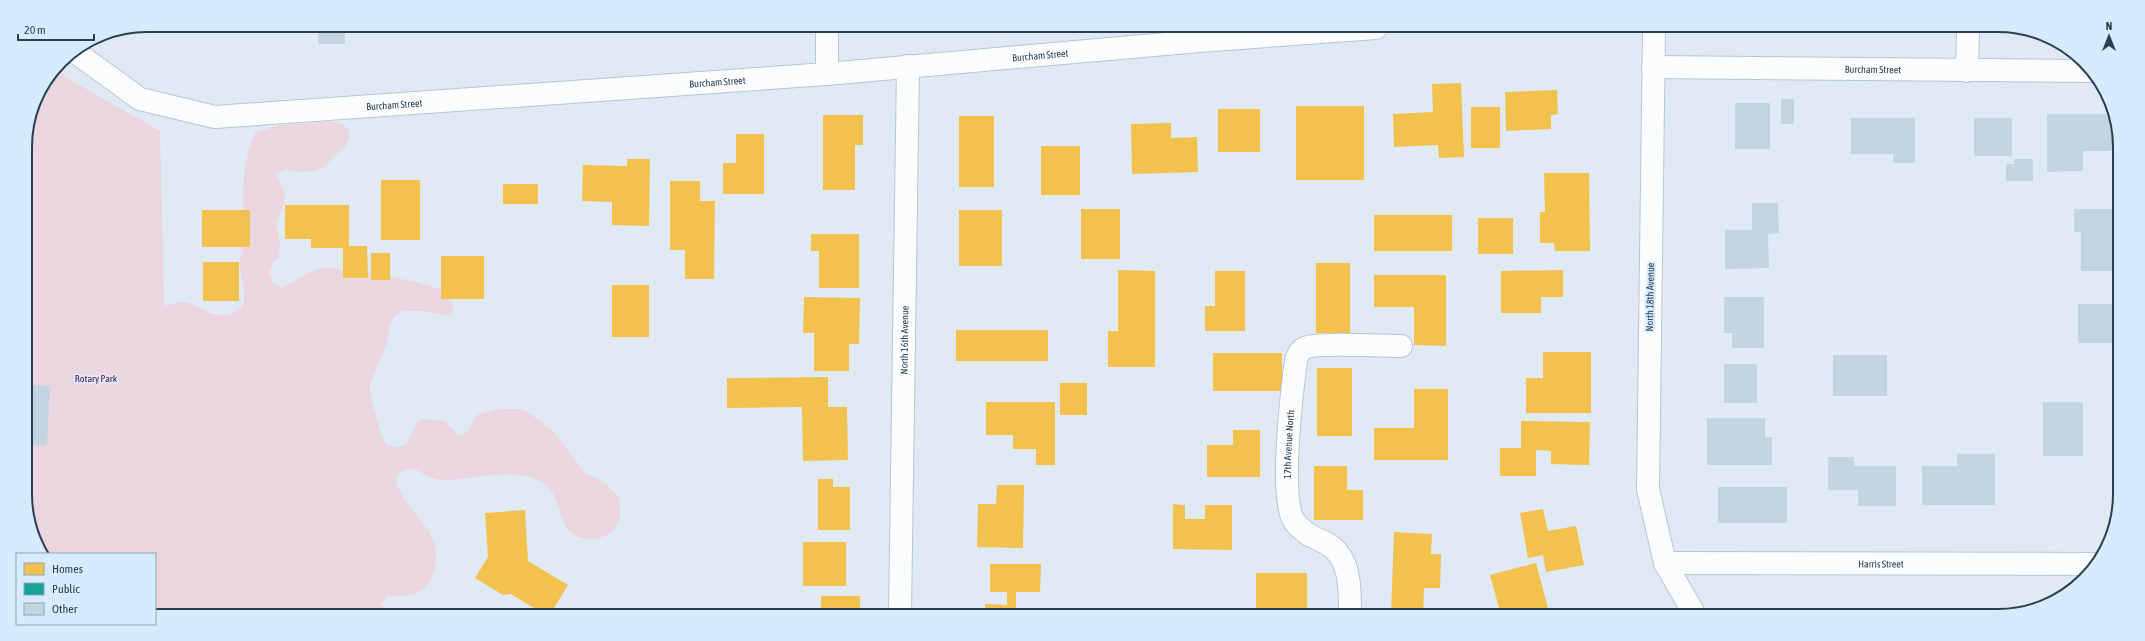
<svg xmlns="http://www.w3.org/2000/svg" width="2145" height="641" viewBox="0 0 2145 641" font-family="'Asap Condensed',sans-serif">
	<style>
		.green { fill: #ebd5df }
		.homes { fill: #f2c14e }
		.public { fill: #17a398 }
		.building { fill: #c2d5e0 }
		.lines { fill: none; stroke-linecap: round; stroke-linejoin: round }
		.minor-casing { stroke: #b8c7d5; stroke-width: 24 }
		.minor { stroke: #fafcfe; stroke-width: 22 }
		.labels { text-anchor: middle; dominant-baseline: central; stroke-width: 4; stroke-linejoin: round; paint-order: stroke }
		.street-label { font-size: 10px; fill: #293f52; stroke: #d6ebfe }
		.park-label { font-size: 10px; fill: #69042e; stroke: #d6ebfe }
		.rim { fill: none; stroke: #293f52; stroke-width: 2 }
	</style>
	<rect width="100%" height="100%" fill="#dfeaf5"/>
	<!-- green -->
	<path class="green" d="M56,68L67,78L160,131L164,305C171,306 176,302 182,302C198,302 209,320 231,314C238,312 243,307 244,300C246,289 241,280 240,270C239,259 243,250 244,240C246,224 242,207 243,191C243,175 248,146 256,132L277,126L331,121L341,123L349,130C350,142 347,145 338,153C333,156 330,162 325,166C314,174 297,172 285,169L277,175L285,194L284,204L276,223L280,245L279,256L273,263L269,273L273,283L282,288C298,281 305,271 323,268C340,266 425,282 441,290C448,294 451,300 454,307L451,316L423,311H403L395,315L390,324L386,345L370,384V394L382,437L387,445L396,448L407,444L415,425L423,419L445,421L458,436L467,432L477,415L498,409H520L529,413L554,432L585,473L604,482L619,497C620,507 622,517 616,526C611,534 603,538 593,539C550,540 569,493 538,480C508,467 474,480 442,480C422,480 416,458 396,476C398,512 449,527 433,574C425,596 409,596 388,596L381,604L385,612H155V554H42L38,548L27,517L25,140L34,100Z"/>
	<!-- homes -->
	<g class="homes">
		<rect x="690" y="26" width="84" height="4"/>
		<polygon points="1461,83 1464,157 1439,158 1438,145 1394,147 1393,114 1433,112 1432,84"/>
		<polygon points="1557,90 1558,114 1551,115 1551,129 1506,131 1505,92"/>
		<rect x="1296" y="106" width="68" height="74"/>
		<rect x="1471" y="107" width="29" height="41"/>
		<rect x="1218" y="109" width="42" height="43"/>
		<polygon points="823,115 863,115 863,145 855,145 855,190 823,190"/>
		<rect x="959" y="116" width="35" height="71"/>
		<polygon points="1171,123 1171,138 1197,137 1198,172 1132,174 1131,124"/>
		<polygon points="736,134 764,134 764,194 723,194 723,163 736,163"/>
		<rect x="1041" y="146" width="39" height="49"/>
		<polygon points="627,159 650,159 649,226 612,225 612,202 582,201 583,165 627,166"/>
		<polygon points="1544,173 1589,173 1590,251 1555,251 1554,243 1540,243 1540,212 1545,212"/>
		<rect x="381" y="180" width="39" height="60"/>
		<polygon points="670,181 700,181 700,201 715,201 714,279 685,279 685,250 670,250"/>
		<rect x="503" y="184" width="35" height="20"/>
		<polygon points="285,205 349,205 349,246 367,246 368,278 343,278 343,248 311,248 311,239 285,239"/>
		<rect x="1081" y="209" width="39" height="50"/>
		<rect x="202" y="210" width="48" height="37"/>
		<rect x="959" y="210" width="43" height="56"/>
		<rect x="1374" y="215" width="78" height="36"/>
		<rect x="1478" y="218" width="35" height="36"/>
		<polygon points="811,234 859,234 859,288 819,288 819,251 811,251"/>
		<rect x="371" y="253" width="19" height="27"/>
		<rect x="441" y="256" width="43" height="43"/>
		<rect x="203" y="262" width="36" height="39"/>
		<rect x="1316" y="263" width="34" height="70"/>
		<polygon points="1118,270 1155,271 1155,367 1108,367 1108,331 1118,331"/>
		<polygon points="1563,270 1563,297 1541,297 1541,313 1501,313 1501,271"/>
		<polygon points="1215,271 1245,271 1245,331 1205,331 1205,306 1215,306"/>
		<polygon points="1374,275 1446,275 1446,346 1414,345 1414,307 1374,307"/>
		<rect x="612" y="285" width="37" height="52"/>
		<polygon points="804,297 860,298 859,344 849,344 849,371 814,371 814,333 803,333"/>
		<rect x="956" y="330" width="92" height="31"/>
		<polygon points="1543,352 1591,352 1591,413 1526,413 1526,378 1543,378"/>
		<rect x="1213" y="353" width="69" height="38"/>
		<rect x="1317" y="368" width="35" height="68"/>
		<polygon points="828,377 828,407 847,407 848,460 803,461 802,407 727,408 727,378"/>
		<rect x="1060" y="383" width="27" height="32"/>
		<polygon points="1414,389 1448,389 1448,460 1374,460 1374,428 1414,428"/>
		<polygon points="986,402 1055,402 1055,465 1036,465 1036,449 1013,449 1013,435 986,435"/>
		<polygon points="1521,421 1590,422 1589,465 1551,464 1551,451 1536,450 1536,476 1500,476 1500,448 1521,448"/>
		<polygon points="1233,430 1260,430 1260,477 1207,477 1207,445 1233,445"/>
		<polygon points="1314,466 1347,466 1347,490 1363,490 1363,520 1314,520"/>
		<polygon points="818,479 833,479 833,487 850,487 850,530 818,530"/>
		<polygon points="997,485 1024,485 1023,548 977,547 978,504 996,504"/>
		<polygon points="1173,504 1185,505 1185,519 1205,519 1205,505 1232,505 1232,550 1173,549"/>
		<polygon points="1543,509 1548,531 1576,526 1584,565 1546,572 1543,555 1528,558 1520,513"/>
		<polygon points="525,510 528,561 568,585 551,613 542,613 511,594 503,595 475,578 488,557 485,513"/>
		<polygon points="1394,532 1432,534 1431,554 1441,554 1440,588 1424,588 1423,615 1391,614"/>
		<rect x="803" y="542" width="43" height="44"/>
		<polygon points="1536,563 1548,608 1524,615 1501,615 1490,575"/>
		<polygon points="990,564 1041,564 1040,592 1016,592 1016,614 985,614 985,604 1007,605 1007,592 990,592"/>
		<rect x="1256" y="573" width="51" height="41"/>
		<polygon points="821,596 860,596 860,613 803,613 803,611 821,611"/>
	</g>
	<!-- public -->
	<polygon class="public" points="509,26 555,26 555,32 510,32"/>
	<!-- building -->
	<g class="building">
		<polygon points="260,25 345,25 345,44 318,44 318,33 260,33"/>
		<polygon points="1746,28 1820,29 1820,31 1746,31"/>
		<rect x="1781" y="99" width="13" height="25"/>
		<rect x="1735" y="103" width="35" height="46"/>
		<polygon points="2047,114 2113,114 2118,124 2118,151 2083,151 2083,171 2047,172"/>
		<polygon points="1851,118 1915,118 1915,163 1893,163 1893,154 1851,154"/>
		<rect x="1974" y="118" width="38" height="38"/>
		<polygon points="2014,159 2033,159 2033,181 2006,181 2006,164 2014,164"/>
		<polygon points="1752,203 1778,203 1779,233 1768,234 1769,268 1725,269 1725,230 1752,230"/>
		<polygon points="2074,209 2117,209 2117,271 2081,271 2081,232 2074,232"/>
		<polygon points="1724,297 1764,297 1764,348 1732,348 1732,333 1724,333"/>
		<rect x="2078" y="304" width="39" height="39"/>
		<rect x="1833" y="355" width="54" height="41"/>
		<rect x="1724" y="364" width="33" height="39"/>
		<polygon points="27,385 50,386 47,446 27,445"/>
		<rect x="2043" y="402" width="40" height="54"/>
		<polygon points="1707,418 1765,418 1765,437 1772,437 1772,465 1707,465"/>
		<polygon points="1957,454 1995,454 1995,505 1922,505 1922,466 1957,466"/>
		<polygon points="1828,457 1854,457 1854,466 1896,466 1896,506 1858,506 1858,490 1828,490"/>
		<rect x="1718" y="487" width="69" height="36"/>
	</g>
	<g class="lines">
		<!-- minor casing -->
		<g class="minor-casing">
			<g id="minor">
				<polyline points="1654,28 1648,489 1665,563 1695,615"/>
				<path id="s1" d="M75,52L140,99L215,117L827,74L1199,41L1376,28"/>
				<path id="s2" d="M1653,67L2092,71"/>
				<polyline points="1967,71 1968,29"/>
				<polyline points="827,74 827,26"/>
				<path id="s3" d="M1665,563L2098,564"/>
				<path id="s4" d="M900,613L908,66"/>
				<path id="s5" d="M1350,614C1350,587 1351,555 1324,542C1312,537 1302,532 1294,521C1279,497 1292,391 1296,360C1298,355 1300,350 1305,348C1317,342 1383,346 1401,346"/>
			</g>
		</g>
		<!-- minor -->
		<use href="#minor" class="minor"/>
	</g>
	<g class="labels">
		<!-- street labels -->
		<g class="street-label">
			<text stroke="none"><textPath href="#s1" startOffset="985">Burcham Street</textPath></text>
			<text stroke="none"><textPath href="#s2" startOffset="220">Burcham Street</textPath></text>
			<text stroke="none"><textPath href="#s1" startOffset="661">Burcham Street</textPath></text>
			<text stroke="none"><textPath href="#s1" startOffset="337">Burcham Street</textPath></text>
			<text transform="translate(1650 297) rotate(-89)">North 18th Avenue</text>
			<text stroke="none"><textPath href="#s4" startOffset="273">North 16th Avenue</textPath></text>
			<text stroke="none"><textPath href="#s5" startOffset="196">17th Avenue North</textPath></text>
			<text stroke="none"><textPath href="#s3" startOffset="216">Harris Street</textPath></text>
		</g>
		<!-- park labels -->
		<g class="park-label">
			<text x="96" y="378">Rotary Park</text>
		</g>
	</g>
	<!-- crop -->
	<path d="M0 0H2145V641H0ZM147 32H1998A115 115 0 0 1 2113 147V494A115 115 0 0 1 1998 609H147A115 115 0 0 1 32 494V147A115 115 0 0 1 147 32Z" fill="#d6ebfe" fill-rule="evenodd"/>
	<path class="rim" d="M147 32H1998A115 115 0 0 1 2113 147V494A115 115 0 0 1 1998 609H147A115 115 0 0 1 32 494V147A115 115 0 0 1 147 32Z"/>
	<!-- legend -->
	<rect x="16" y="553" width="140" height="72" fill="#d6ebfe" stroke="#91a6b9"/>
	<rect x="24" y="563" width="20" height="12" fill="#f2c14e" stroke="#91a6b9"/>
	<text x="52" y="573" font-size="12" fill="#293f52">Homes</text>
	<rect x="24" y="583" width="20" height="12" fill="#17a398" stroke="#91a6b9"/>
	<text x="52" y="593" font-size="12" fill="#293f52">Public</text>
	<rect x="24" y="603" width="20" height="12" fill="#c2d5e0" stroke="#91a6b9"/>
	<text x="52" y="613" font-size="12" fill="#293f52">Other</text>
	<!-- north arrow -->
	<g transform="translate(2109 36)" stroke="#d6ebfe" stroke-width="3" paint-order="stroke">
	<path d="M0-3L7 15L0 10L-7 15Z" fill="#293f52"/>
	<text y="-6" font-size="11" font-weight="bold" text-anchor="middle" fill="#293f52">N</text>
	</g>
	<!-- scale -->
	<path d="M18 34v6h76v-6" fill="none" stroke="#293f52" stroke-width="2"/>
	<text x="24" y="34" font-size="12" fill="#293f52" stroke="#d6ebfe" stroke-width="3" paint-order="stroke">20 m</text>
</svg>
